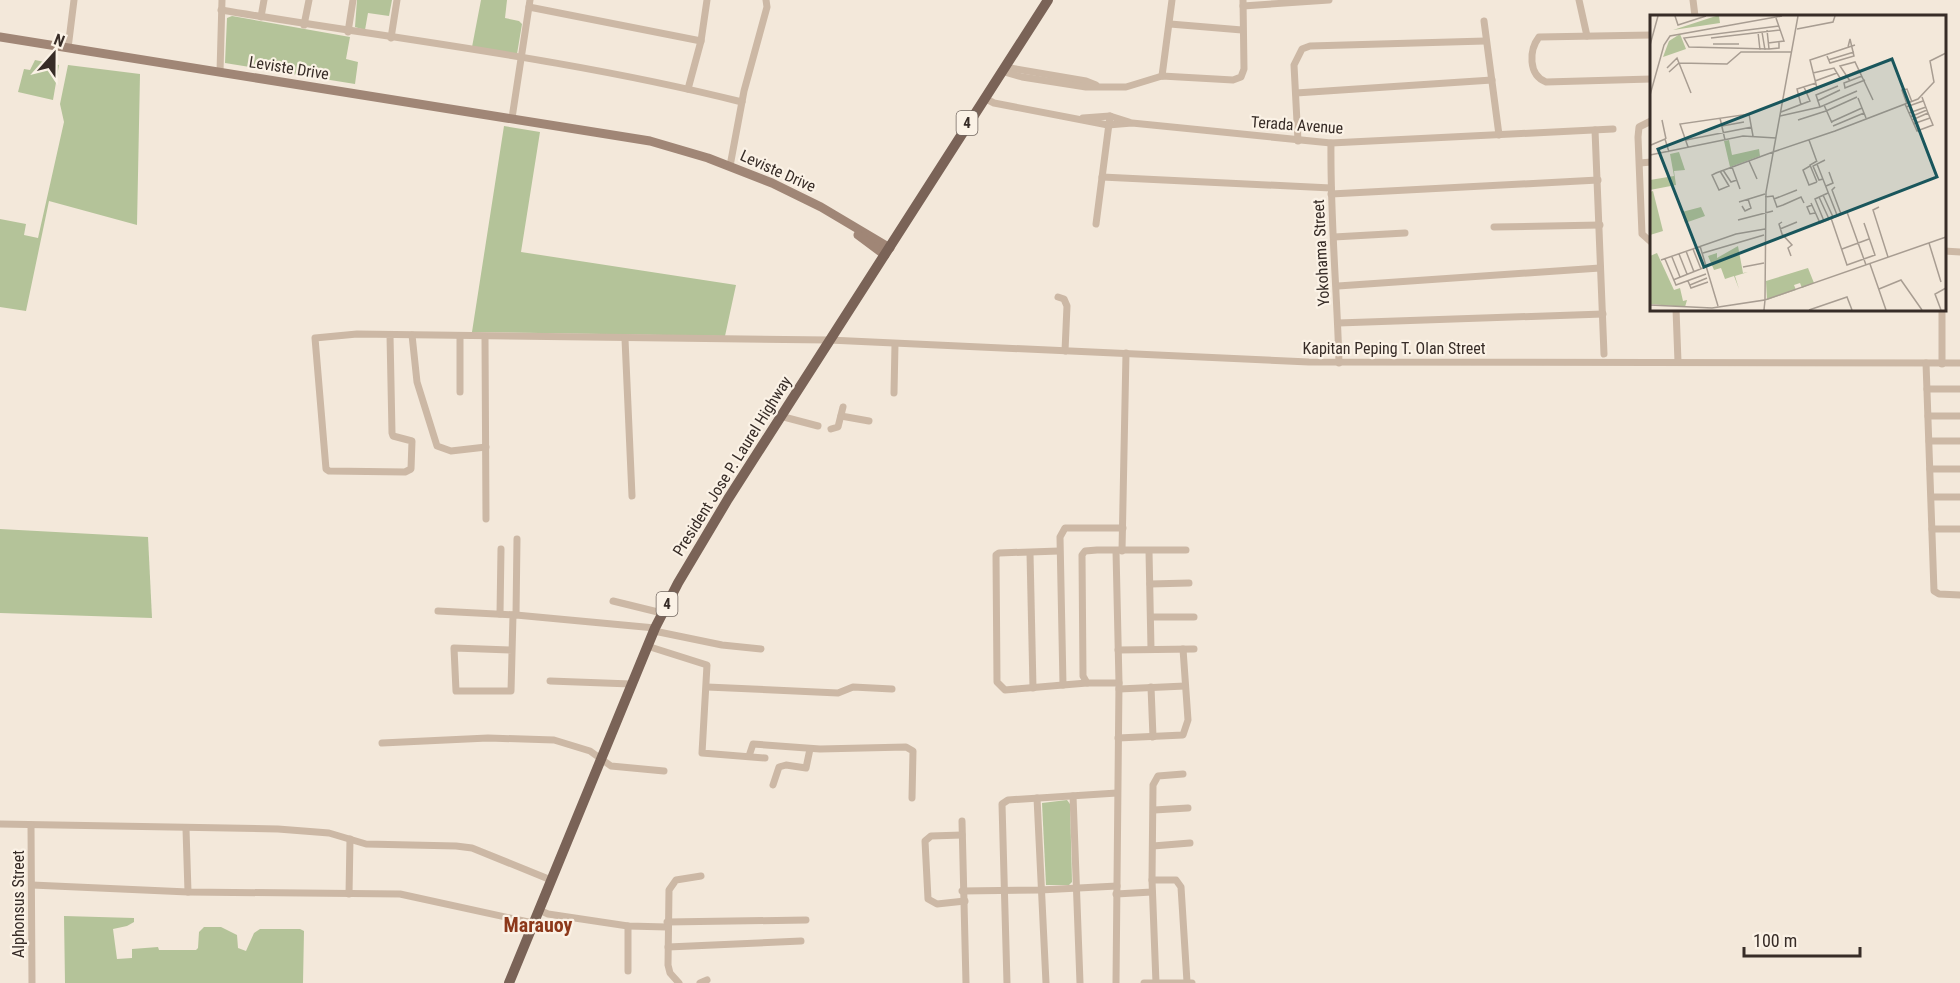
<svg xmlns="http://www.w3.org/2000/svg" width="1960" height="983" viewBox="0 0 1960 983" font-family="'Roboto Condensed',sans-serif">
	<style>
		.green { fill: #b4c399 }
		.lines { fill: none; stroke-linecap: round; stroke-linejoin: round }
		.street { stroke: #ccb8a5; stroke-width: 7 }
		.secondary { stroke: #a08676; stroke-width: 9 }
		.primary { stroke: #7a6357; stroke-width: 10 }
		.labels { text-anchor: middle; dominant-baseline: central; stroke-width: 4.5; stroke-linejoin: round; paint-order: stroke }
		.shield { fill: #fbf2e6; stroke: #726760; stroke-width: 1.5 }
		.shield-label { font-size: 15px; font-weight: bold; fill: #372c27 }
		.street-label { font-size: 16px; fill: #372c27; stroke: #fbf2e6 }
		.quarter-label { font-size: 20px; font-weight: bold; fill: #8c381a; stroke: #fbf2e6 }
		.inset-road { fill: none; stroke: #a89d92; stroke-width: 1.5 }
		.view { fill: #19565c; fill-opacity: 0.15; stroke: #19565c; stroke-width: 3 }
		.inset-edge { fill: none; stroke: #372c27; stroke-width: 3 }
	</style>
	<rect width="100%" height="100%" fill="#f3e8da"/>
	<!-- green -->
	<g class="green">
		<polygon points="357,0 392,0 389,16 368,13 365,30 355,27"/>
		<polygon points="481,0 507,0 505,18 519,21 522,24 517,54 472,47"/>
		<polygon points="232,16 350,37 346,59 358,62 355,84 225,63 227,18"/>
		<polygon points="35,60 59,65 53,100 18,92 24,69 30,70"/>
		<polygon points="68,65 140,74 137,225 49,201 26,311 0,307 0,219 26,224 24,235 38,238 64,122 60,104"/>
		<polygon points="504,126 540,132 521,252 736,285 725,336 472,332"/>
		<polygon points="0,529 148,537 152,618 0,613"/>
		<polygon points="1067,800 1070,804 1072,882 1069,885 1046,885 1042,803"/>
		<polygon points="64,916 134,918 134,922 127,926 113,929 117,959 132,958 132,949 158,947 159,950 196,950 198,948 199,932 204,927 221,927 237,935 238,948 246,951 254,933 260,929 300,929 304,931 303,983 65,983"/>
	</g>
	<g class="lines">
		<!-- street -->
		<g class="street">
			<polyline points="1579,0 1587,36"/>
			<polyline points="1693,0 1695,16"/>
			<polyline points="1243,6 1329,0"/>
			<polyline points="529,7 701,41"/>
			<path d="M221,10C395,39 571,59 742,102"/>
			<polyline points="261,17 264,0"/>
			<polyline points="1484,21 1499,135"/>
			<polyline points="1170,24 1242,30"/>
			<polyline points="304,25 309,0"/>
			<polyline points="348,32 353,0"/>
			<path d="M1651,35L1539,37C1529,50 1528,75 1546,82L1651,79"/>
			<polyline points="391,38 397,0"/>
			<polyline points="68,48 74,0"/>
			<polyline points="1004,67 1086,81 1096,85"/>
			<polyline points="1001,71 1022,77 1086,87 1126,87 1162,76 1233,80 1241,77 1244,69 1243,0"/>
			<polyline points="220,72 222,0"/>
			<polyline points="1162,76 1172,0"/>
			<polyline points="688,89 701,41 707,0"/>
			<polyline points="1296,93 1492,80"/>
			<polyline points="984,98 994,103 1108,125 1132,123 1331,143 1613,129"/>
			<polyline points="512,118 530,0"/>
			<polyline points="1083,118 1110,116 1129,122"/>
			<polyline points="1651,121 1639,127 1638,137 1642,234 1651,242"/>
			<polyline points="1595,130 1604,354"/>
			<polyline points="1298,141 1294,65 1302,49 1310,46 1485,41"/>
			<path d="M1331,143C1330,216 1337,289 1339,363"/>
			<polyline points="1640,163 1651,162"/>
			<polyline points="730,166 744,91 767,7 766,0"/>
			<polyline points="1102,177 1331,188"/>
			<polyline points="1331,194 1598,180"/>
			<polyline points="1096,224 1110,116"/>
			<polyline points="1494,227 1600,225"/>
			<polyline points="1334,237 1405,233"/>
			<polyline points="1944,251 1960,252"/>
			<polyline points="1338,286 1600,268"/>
			<polyline points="1058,297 1064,299 1067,306 1065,351"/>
			<polyline points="1676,309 1678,362"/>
			<polyline points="1942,309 1942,364"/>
			<polyline points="1338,323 1603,314"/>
			<polyline points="390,335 392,433 393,436 412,441 411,469 405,472 329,471 326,469 315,338 357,334 829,340 1309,362 1960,363"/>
			<polyline points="412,335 417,382 437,446 451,451 486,447"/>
			<polyline points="460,336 460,392"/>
			<polyline points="485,337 486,519"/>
			<polyline points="625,339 632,496"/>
			<polyline points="1926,363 1934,591 1939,594 1960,595"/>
			<polyline points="1927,389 1960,389"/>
			<polyline points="894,393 895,344"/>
			<polyline points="780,416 818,426"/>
			<polyline points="841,416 869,421"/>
			<polyline points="1928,416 1960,416"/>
			<polyline points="831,429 838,427 843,407"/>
			<polyline points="1929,441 1960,441"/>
			<polyline points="1930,469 1960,469"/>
			<polyline points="1932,497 1960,497"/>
			<polyline points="1932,529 1960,529"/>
			<polyline points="1059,551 999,553 996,555 997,682 1005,690 1063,685"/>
			<polyline points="1122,551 1126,353"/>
			<polyline points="1149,551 1151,649"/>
			<polyline points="1030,553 1033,688"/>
			<polyline points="1150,584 1189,583"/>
			<polyline points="613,601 662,613"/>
			<polyline points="438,611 516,615 655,628"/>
			<polyline points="500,614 501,549"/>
			<polyline points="516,615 517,539"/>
			<polyline points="1151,617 1194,617"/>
			<polyline points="654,631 722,645 761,649"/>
			<polyline points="647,646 707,665 702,753 765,758"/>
			<polyline points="512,650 454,648 456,691 511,691 513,615"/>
			<polyline points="1118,650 1194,649"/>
			<polyline points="550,681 631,684"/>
			<polyline points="1087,683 1063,685 1060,537 1065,528 1123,528"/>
			<polyline points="1119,683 1087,683 1083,676 1082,555 1085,551 1097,550 1186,550"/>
			<polyline points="707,687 838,693 853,687 892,689"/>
			<polyline points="1151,687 1153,737"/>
			<polyline points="1119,689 1185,686"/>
			<polyline points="1118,738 1183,735 1188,720 1183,649"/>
			<polyline points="382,743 488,738 554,740 590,751 611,766 664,771"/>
			<polyline points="749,756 753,744 820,749 906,747 913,751 912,798"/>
			<polyline points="773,785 779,767 786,765 806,768 810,749"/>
			<polyline points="1073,796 1080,983"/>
			<polyline points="1037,798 1046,983"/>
			<polyline points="1154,810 1188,808"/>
			<polyline points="962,821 966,983"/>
			<polyline points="0,824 278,829 329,833 366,844 456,846 472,848 551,880"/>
			<polyline points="31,825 32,983"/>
			<polyline points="186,829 188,892"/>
			<polyline points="962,835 931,836 925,841 928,899 937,904 965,901"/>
			<polyline points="1153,846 1190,843"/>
			<polyline points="1152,880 1176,880 1181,887 1187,982"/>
			<polyline points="32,885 188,892 400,894 533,923"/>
			<polyline points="962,891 1040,890 1117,886"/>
			<polyline points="349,894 350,839"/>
			<polyline points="1116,894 1152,892"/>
			<polyline points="539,910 548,914 628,926 667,927"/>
			<polyline points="667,922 806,920"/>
			<polyline points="668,947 801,941"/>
			<polyline points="628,971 628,926"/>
			<polyline points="679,983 670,973 668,965 669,890 676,880 701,876"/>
			<polyline points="700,983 707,980"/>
			<polyline points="1007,983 1002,804 1008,800 1117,793"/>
			<polyline points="1116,983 1119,683 1116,551"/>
			<polyline points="1144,983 1192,983"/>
			<polyline points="1156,983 1152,880 1153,785 1158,776 1183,774"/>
		</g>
		<!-- secondary -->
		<g class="secondary">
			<polyline points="0,37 650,141 708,158 772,183 821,207 890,248"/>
			<polyline points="858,235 885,255"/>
		</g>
		<!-- primary -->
		<polyline class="primary" points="509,983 655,628 678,583 728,499 1048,0"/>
	</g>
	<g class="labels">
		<!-- shield labels -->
		<g class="shield">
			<rect x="956.5" y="111" width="21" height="24" rx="4.5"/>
			<rect x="656.5" y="592" width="21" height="24" rx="4.5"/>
		</g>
		<g class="shield-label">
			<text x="967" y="123">4</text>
			<text x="667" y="604">4</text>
		</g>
		<!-- street labels -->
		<g class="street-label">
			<text transform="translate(289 68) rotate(9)">Leviste Drive</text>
			<text transform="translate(1297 125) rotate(4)">Terada Avenue</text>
			<text transform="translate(778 171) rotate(24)">Leviste Drive</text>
			<text transform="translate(1321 253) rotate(-93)">Yokohama Street</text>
			<text x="1394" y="348">Kapitan Peping T. Olan Street</text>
			<text transform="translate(732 466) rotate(-58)">President Jose P. Laurel Highway</text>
			<text transform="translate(18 904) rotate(-90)">Alphonsus Street</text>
		</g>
		<!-- quarter labels -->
		<g class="quarter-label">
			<text x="538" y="925">Marauoy</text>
		</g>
	</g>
	<!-- overview -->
	<g transform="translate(1650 15)">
		<rect width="296" height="296" fill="#f3e8da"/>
		<path d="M66,1H69L70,8L23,15ZM30,19L36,34L13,42L19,26ZM79,125L82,140L109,134L110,141L80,152L74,126ZM29,137L35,155L24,156L26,170L0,175V165L24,161L20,139ZM3,176L13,216L0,220V177ZM51,192L55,201L35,208L32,197ZM88,231L93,258L98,257L85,261L89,274L79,279L89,274L84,261L75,264L71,253L64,255L58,241L67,238V243ZM7,238L24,275L30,273L33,286L37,285L35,292L0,289V241ZM158,253L164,268L152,273L150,268L144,270L146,275L117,285L116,266Z" fill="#b4c399"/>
		<path class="inset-road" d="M25,1L28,10L56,1M148,1L116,177L115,285L296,222M129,11L34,23L39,32L119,34L129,33V27M147,14L183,7L185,1M117,15L119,34M108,17L110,35M112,17L115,35M61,23L130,15M118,28L134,26L126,3M63,29H89M0,30L8,1M177,41L180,48L204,41L200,24L198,32M178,45L204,37M17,53L27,43L41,78M19,57L29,48L77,49L91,37H142M163,58L184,53L190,63M212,61L194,68L195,73L215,65M165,66L187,58M200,66L190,51L205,47L223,85M167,73L160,45L205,30M157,78L210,55M0,80L14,30L20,21L132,1M208,83L216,103M167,86L190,75M255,89L267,116L283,110L278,98M257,89L252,75L257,74L262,87M151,90L147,74L166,68M174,90L182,108M170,92L166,80L188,71M256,92L273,86M176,96L207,82M131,97L160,86L154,72M259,98L276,92M130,101L170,92L207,76M260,102L277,95M70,103L75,125M12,105L16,124M148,105L176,96M262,105L278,98L272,82M181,107L212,93M263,109L280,103M72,111L94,107M183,111L214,98M36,125L102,112M159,125L167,147M1,130L15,124L19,137M38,132L30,109L99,99L103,121M0,140L93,121L126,123M99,146L107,164M167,146L160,150L167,167M167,149L187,200M160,151L153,155L159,170L167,167M82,152L90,174M73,155L81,167L87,165M70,156L79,171L69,175L62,160L66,158L123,137L185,116L268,84L284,67L280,46L296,38M173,164L169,165L163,151L175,145M176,171L183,168L179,157M185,172L182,175L191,199M173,180L183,202M115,182L123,181L127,192L133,190M169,182L179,204M124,184L147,175M89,187L115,179M161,188L170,208L197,197L216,250M133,190L151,182L154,188M162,190L157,192L160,199L165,198M92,191L95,196L101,193L98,184M229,192L223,195L238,242M181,203L197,250L225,240L214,208M88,205L123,196M174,206L165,184L178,178M132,207L129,209L132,219L142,230L138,233L141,241M130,214L147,207M279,228L291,267M50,231L68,291M43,234L51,254M192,234L219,224M36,236L44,257M53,238L114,220M29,239L37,259M22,242L30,262M15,244L26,270L56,259M11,245L86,219L115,214M220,249L236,295M93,252L114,248M23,265L58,251M38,266L41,273L58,267M40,270L57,263M229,274L251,265L272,295M0,290L62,293L115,285L114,295M159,295L197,282L202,295M291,295L285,279L296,273"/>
		<path class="view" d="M242,44L287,162L54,252L8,134Z"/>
		<rect width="296" height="296" class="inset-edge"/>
	</g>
	<!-- north arrow -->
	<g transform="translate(54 54) rotate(21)" stroke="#fbf2e6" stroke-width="4.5" paint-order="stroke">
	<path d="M0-4.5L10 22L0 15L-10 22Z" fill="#372c27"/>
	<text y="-9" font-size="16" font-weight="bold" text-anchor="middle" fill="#372c27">N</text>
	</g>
	<!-- scale -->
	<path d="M1744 947v9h116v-9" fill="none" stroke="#372c27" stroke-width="3"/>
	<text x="1753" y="947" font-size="18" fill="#372c27" stroke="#fbf2e6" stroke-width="4.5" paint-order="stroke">100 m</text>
</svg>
